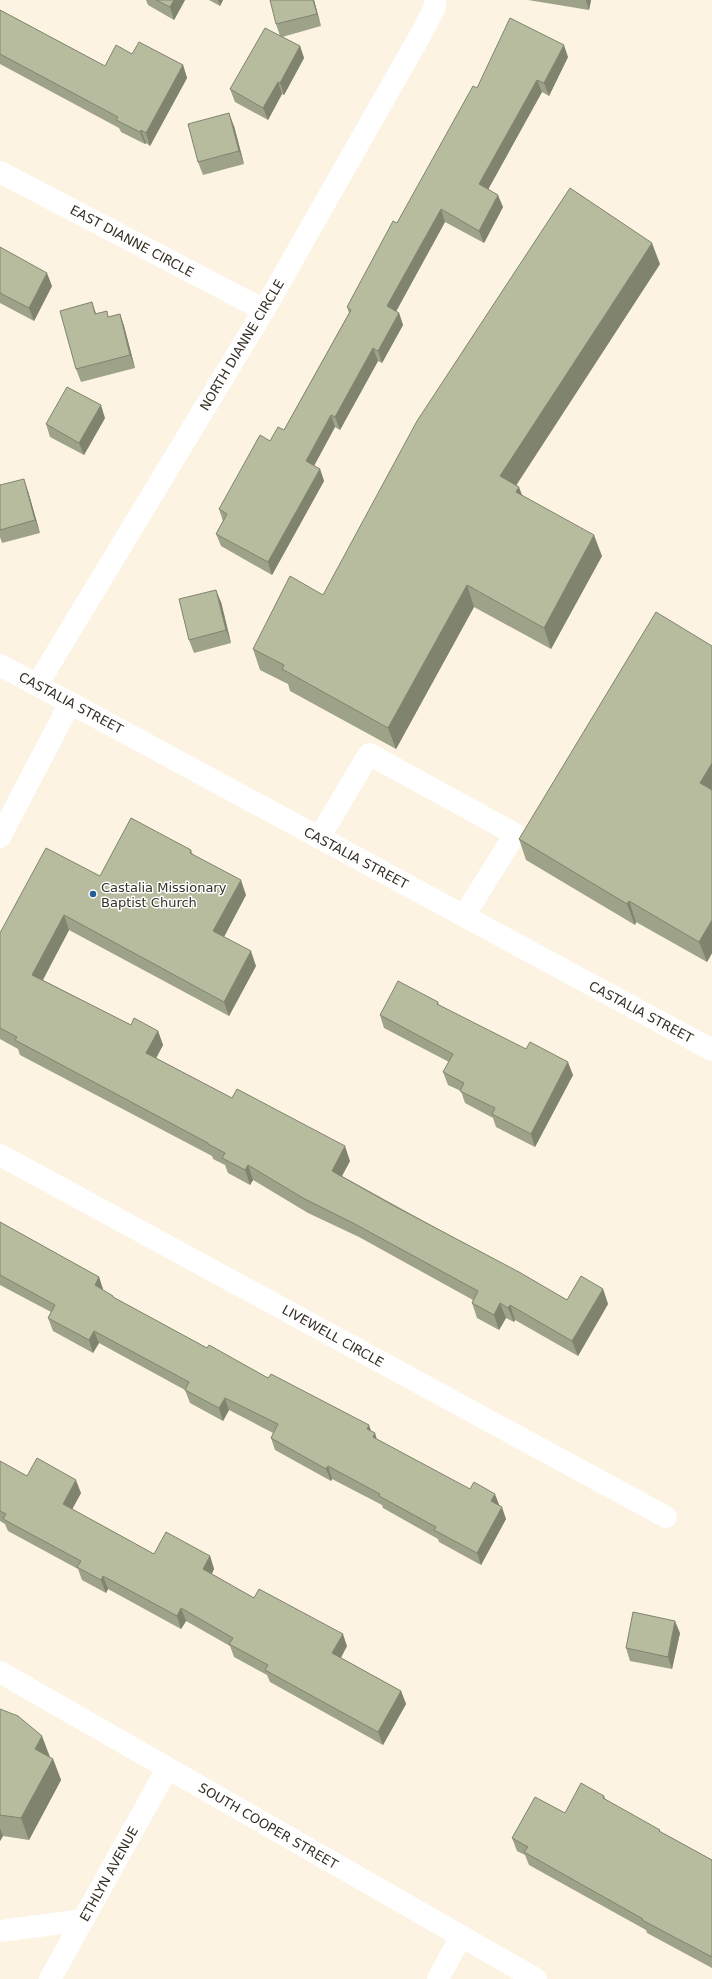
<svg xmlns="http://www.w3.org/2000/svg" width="712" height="1979" viewBox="0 0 712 1979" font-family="'DejaVu Sans',sans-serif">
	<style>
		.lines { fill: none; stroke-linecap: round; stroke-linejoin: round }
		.minor { stroke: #fff; stroke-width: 22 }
		.wall { fill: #9da289 }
		.shaded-wall { fill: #80846f }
		.building { fill: #b7bc9f; stroke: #80846f }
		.poi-dot { fill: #255d95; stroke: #fff; stroke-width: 1.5 }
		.labels { text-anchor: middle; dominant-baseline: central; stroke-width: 3; stroke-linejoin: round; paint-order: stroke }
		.street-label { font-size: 13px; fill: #363025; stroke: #fff }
		.poi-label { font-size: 13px; fill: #363025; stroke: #fff; text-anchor: start }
	</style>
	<rect width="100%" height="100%" fill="#fdf3e2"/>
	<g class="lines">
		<!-- minor -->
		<g class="minor">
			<polyline points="0,172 264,310"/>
			<polyline points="0,665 712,1050"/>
			<polyline points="37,685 264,310 421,34 435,7 435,0"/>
			<polyline points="0,837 70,703"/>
			<polyline points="319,838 369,754 515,834 464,916"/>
			<polyline points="0,1155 666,1517"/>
			<polyline points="0,1672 536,1979"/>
			<polyline points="0,1931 83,1920"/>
			<polyline points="50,1979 167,1769"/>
			<polyline points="438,1979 461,1936"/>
		</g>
	</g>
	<!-- wall -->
	<g class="wall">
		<polygon points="146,0 185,0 174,20 148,5"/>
		<polygon points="209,0 223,0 220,6"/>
		<polygon points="314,0 321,26 282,37 300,46 304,58 284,95 282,94 268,120 235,102 230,89 280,36 276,24"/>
		<polygon points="528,0 591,0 589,10"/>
		<polygon points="0,10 105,66 132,54 183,65 187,78 150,146 146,143 145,144 121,132 119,128 0,64"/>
		<polygon points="568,57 549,96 542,92 488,189 503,207 484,243 445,222 396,311 399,313 403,325 382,363 378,361 340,430 335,427 314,466 320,469 324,481 272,575 221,546 216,534 223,521 219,509 270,441 284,430 349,313 347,307 477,88"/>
		<polygon points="234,126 244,164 203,175 198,162"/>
		<polygon points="0,247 52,286 34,321 0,303"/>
		<polygon points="660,264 516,485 522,496 602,556 551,649 474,607 396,749 290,691 288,684 260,670 253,649 323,595"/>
		<polygon points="92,302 96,313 109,317 120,314 124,326 135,368 81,382 76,369"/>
		<polygon points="105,418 84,455 50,437 46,424"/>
		<polygon points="0,485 28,491 40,533 2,543 0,537"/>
		<polygon points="221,602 231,643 194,653 189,640"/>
		<polygon points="712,646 712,953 707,962 636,922 635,925 526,860 519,839"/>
		<polygon points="191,850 193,855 246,895 224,937 256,966 229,1016 69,930 43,980 131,1025 158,1031 163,1045 156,1058 350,1161 342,1176 567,1300 603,1289 608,1304 578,1356 515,1320 514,1322 506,1318 499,1330 477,1318 472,1303 473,1300 359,1237 308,1213 253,1180 250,1185 228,1173 225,1165 213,1159 212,1156 20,1055 18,1049 0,1039 0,933 100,876"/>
		<polygon points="438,1002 439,1005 573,1075 535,1147 496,1127 493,1118 465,1103 461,1091 448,1085 443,1072 449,1062 384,1028 380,1015"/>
		<polygon points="0,1222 99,1277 103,1290 114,1298 207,1348 268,1378 371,1431 377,1440 499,1505 506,1519 481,1565 439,1542 438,1539 383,1508 382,1505 332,1479 331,1481 275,1450 271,1438 273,1433 229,1410 223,1421 190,1403 185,1390 99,1343 93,1353 53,1331 48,1318 51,1312 0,1285"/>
		<polygon points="0,1461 27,1476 81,1493 72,1509 154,1554 210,1556 214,1569 212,1574 254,1598 347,1646 341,1658 401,1691 406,1704 383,1745 270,1682 267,1675 234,1657 230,1646 186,1621 181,1629 108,1589 106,1593 82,1580 78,1569 8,1531 5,1524 0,1521"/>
		<polygon points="680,1633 672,1669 630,1661 626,1648"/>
		<polygon points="0,1709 50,1757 53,1759 61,1780 29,1840 3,1836 0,1841"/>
		<polygon points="604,1796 606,1800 661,1832 712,1860 712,1968 647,1933 646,1930 529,1865 525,1855 517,1851 512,1838 565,1813"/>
	</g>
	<!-- shaded-wall -->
	<g class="shaded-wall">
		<polygon points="174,0 185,0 174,20 170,7"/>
		<polygon points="218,0 223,0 220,6"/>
		<polygon points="313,0 314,0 321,26 317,14"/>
		<polygon points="586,0 591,0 589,10"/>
		<polygon points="564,45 568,57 549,96 544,83"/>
		<polygon points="300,46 304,58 284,95 280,83"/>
		<polygon points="183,65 187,78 150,146 146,133"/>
		<polygon points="537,80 542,92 484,197 479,184"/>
		<polygon points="278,82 282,94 268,120 263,108"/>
		<polygon points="229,113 234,126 244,164 239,151"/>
		<polygon points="141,130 146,143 145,144 140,132"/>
		<polygon points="498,195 503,207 484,243 479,231"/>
		<polygon points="441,209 445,222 392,319 387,306"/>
		<polygon points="652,243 660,264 508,498 500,476"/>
		<polygon points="47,273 52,286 34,321 29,308"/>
		<polygon points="399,313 403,325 382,363 378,351"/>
		<polygon points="120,314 124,326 135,368 130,355"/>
		<polygon points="373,348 378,361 340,430 335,417"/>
		<polygon points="101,405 105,418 84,455 79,443"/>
		<polygon points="331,415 335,427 310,473 306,461"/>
		<polygon points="320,469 324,481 272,575 268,562"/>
		<polygon points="24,479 28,491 40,533 35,520"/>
		<polygon points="519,487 527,508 516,492"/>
		<polygon points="594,535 602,556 551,649 544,628"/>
		<polygon points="467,585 474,607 396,749 388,728"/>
		<polygon points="216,590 221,602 231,643 226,630"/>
		<polygon points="712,763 712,796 700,783"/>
		<polygon points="241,880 246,895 219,946 213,931"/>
		<polygon points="629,901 636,922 635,925 627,904"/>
		<polygon points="64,915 69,930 38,989 32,975"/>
		<polygon points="712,920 712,953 707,962 699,942"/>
		<polygon points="251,951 256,966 229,1016 224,1002"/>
		<polygon points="158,1031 163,1045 151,1068 146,1053"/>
		<polygon points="568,1062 573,1075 535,1147 531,1134"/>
		<polygon points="345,1146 350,1161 337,1185 332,1171"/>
		<polygon points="248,1165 253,1180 250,1185 245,1170"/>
		<polygon points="99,1277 103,1289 99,1298 95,1285"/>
		<polygon points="603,1289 608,1304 578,1356 572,1341"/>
		<polygon points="500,1303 506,1318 499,1330 494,1315"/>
		<polygon points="510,1305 515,1320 514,1322 508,1308"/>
		<polygon points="94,1331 99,1343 93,1353 89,1340"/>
		<polygon points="225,1398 229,1410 223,1421 219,1408"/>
		<polygon points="369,1425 373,1436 375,1433 379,1446 377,1450 367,1429"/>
		<polygon points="328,1466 332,1479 331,1481 326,1469"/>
		<polygon points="76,1480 81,1493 68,1517 63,1504"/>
		<polygon points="495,1494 500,1507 491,1501"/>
		<polygon points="502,1507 506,1519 481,1565 477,1553"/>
		<polygon points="210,1556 214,1569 207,1582 203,1569"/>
		<polygon points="103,1576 108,1589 106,1593 101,1580"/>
		<polygon points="181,1608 186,1621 181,1629 177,1616"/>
		<polygon points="675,1621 680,1633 672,1669 668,1657"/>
		<polygon points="343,1634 347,1646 336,1666 332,1653"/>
		<polygon points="401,1691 406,1704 383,1745 378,1732"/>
		<polygon points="42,1736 50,1757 35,1749"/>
		<polygon points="53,1759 61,1780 29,1840 21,1818"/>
		<polygon points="0,1828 3,1836 0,1841"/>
	</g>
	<!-- building -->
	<g class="building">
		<polygon points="156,0 174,0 170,7"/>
		<polygon points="270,0 313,0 317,14 276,24"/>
		<polygon points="0,10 105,66 116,45 132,54 139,42 183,65 146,133 141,130 140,132 116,120 118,117 0,54"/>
		<polygon points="510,18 564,45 544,83 537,80 479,184 498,195 479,231 441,209 387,306 399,313 378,351 373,348 335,417 331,415 306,461 320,469 268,562 216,534 227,514 219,509 260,435 270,441 278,427 284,430 351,310 347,307 393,221 397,223 473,86 477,88"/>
		<polygon points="265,28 300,46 280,83 278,82 263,108 230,89"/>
		<polygon points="229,113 239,151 198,162 188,124"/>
		<polygon points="570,188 652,243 500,476 519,487 516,492 594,535 544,628 467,585 388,728 282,669 284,665 253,649 290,576 323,595 417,421"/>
		<polygon points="0,247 47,273 29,308 0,293"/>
		<polygon points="92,302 95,314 107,311 108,317 120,314 130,355 76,369 60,311"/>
		<polygon points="67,387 101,405 79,443 46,424"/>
		<polygon points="24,479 35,520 0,530 0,485"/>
		<polygon points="216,590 226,630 189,640 179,599"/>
		<polygon points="656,612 712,646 712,763 700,783 712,790 712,920 699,942 629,901 627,904 519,839"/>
		<polygon points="131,818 191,850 190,853 241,880 213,931 251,951 224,1002 64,915 32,975 131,1025 134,1018 158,1031 146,1053 232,1098 237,1089 345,1146 332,1171 396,1207 519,1272 567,1300 581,1276 603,1289 572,1341 510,1305 508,1308 500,1303 494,1315 472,1303 478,1291 353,1223 303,1198 248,1165 245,1170 222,1158 225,1153 208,1144 208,1143 15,1040 17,1037 0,1028 0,933 46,848 100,876"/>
		<polygon points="398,981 438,1002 437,1004 526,1049 530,1042 568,1062 531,1134 492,1114 495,1108 460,1091 464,1083 443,1072 453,1054 380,1015"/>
		<polygon points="0,1222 99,1277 95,1285 113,1296 113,1297 207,1348 209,1345 268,1378 271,1374 369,1425 367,1429 375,1433 373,1437 470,1489 474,1482 495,1494 491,1501 502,1507 477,1553 434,1530 436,1527 379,1496 380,1494 328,1466 326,1469 271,1438 278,1424 225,1398 219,1408 185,1390 189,1382 94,1331 89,1340 48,1318 55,1305 0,1275"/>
		<polygon points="37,1458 76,1480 63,1504 154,1554 166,1532 210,1556 203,1569 254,1598 259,1589 343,1634 332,1653 401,1691 378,1732 265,1670 268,1665 229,1644 233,1638 181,1608 177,1616 103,1576 101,1580 77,1567 81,1561 3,1519 6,1514 0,1511 0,1461 27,1476"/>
		<polygon points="633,1612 675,1621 668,1657 626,1648"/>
		<polygon points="0,1709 18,1716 42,1736 35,1749 53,1759 21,1818 0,1815"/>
		<polygon points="581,1783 604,1796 603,1798 660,1830 659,1831 712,1860 712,1957 642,1920 643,1919 524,1852 528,1847 512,1838 535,1797 565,1813"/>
	</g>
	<!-- markers -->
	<circle class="poi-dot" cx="93" cy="894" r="4"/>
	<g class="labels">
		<!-- street labels -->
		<g class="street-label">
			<text transform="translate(132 241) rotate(28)">EAST DIANNE CIRCLE</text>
			<text transform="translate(242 345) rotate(-59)">NORTH DIANNE CIRCLE</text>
			<text transform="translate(71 703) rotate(28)">CASTALIA STREET</text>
			<text transform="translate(356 858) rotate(28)">CASTALIA STREET</text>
			<text transform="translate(641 1012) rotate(28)">CASTALIA STREET</text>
			<text transform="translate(333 1336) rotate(29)">LIVEWELL CIRCLE</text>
			<text transform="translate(268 1826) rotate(30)">SOUTH COOPER STREET</text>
			<text transform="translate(109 1874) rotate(-61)">ETHLYN AVENUE</text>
		</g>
		<!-- poi labels -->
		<g class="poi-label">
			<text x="101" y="887">Castalia Missionary<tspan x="101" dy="15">Baptist Church</tspan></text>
		</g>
	</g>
</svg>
